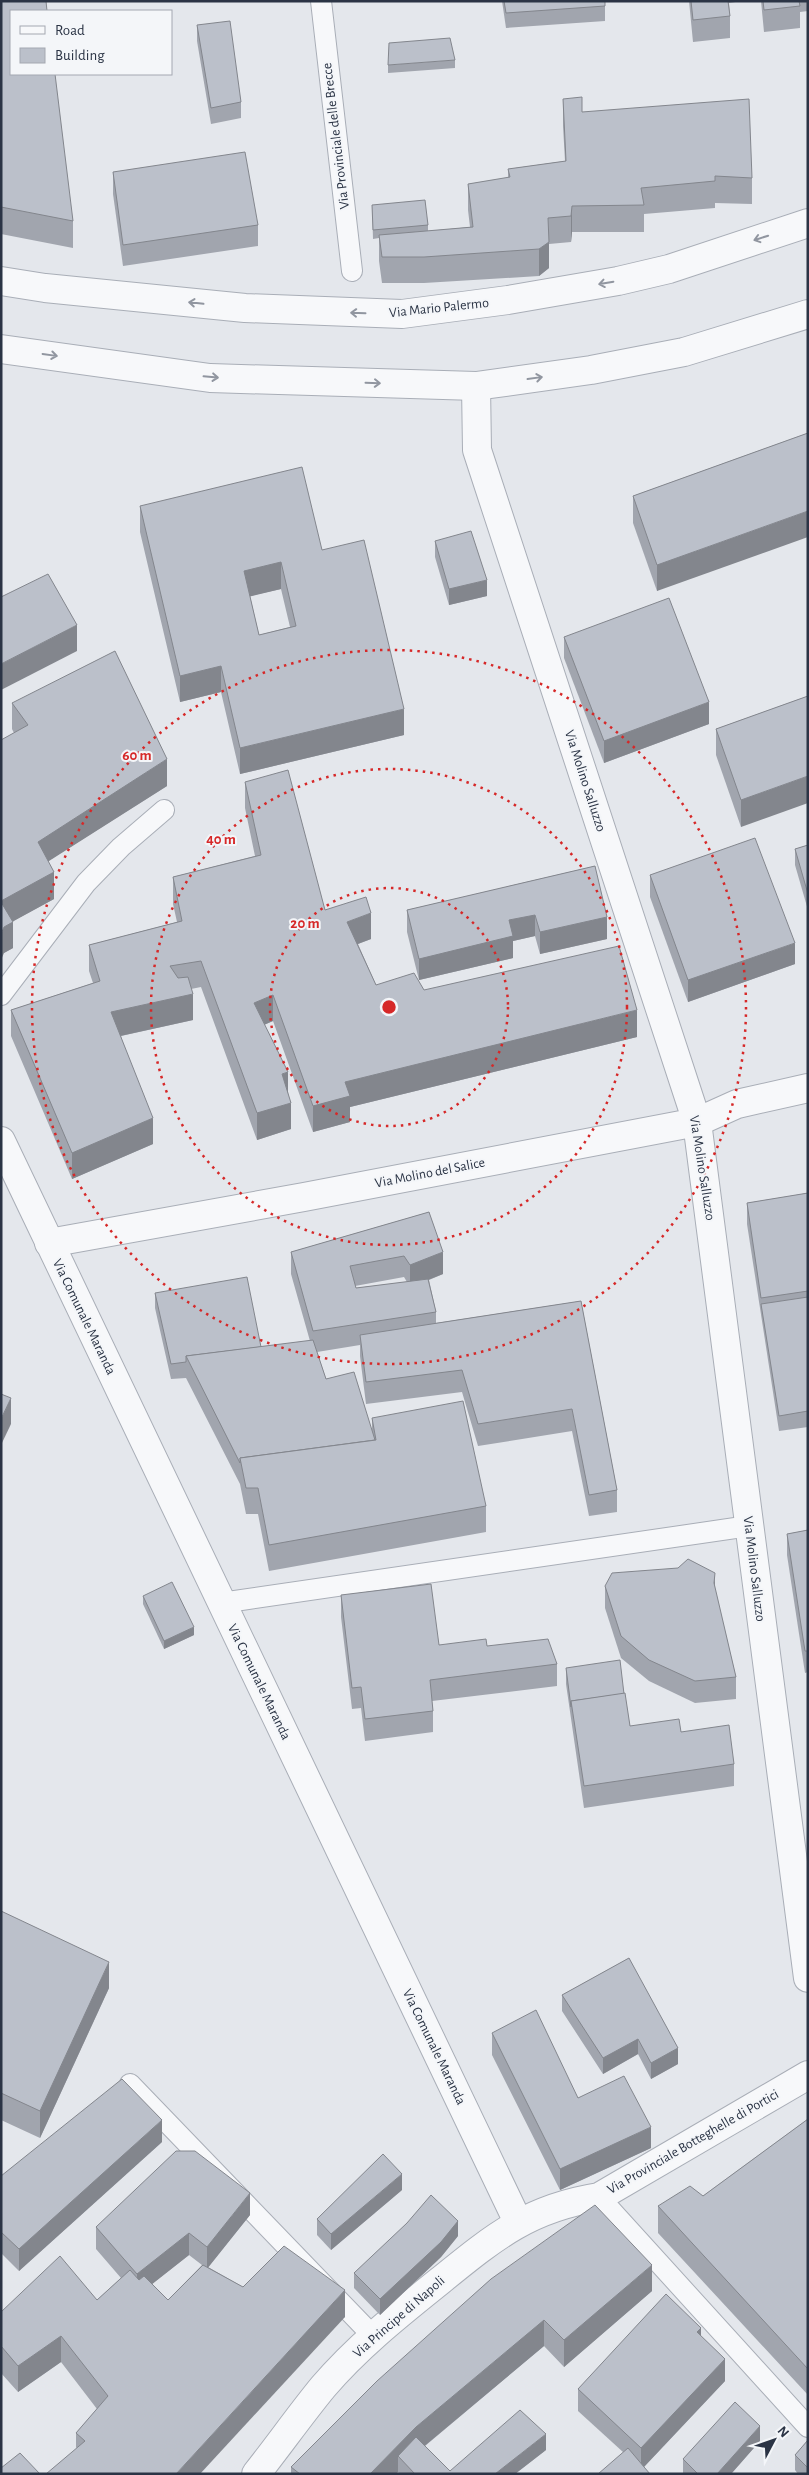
<svg xmlns="http://www.w3.org/2000/svg" width="809" height="2475" viewBox="0 0 809 2475" font-family="'Alegreya Sans',sans-serif">
	<style>
		.lines { fill: none; stroke-linecap: round; stroke-linejoin: round }
		.service-casing { stroke: #a9aeb7; stroke-width: 22 }
		.minor-casing { stroke: #a9aeb7; stroke-width: 30 }
		.tertiary-casing { stroke: #a9aeb7; stroke-width: 30 }
		.service { stroke: #f7f8fa; stroke-width: 20 }
		.minor { stroke: #f7f8fa; stroke-width: 28 }
		.tertiary { stroke: #f7f8fa; stroke-width: 28 }
		.wall { fill: #a1a5ae; fill-rule: evenodd }
		.shaded-wall { fill: #83868d }
		.building { fill: #bbc0ca; stroke: #83868d; fill-rule: evenodd }
		.oneway { stroke: #9196a0 }
		.ring { fill: none; stroke: #d62828; stroke-width: 2.5; stroke-dasharray: 2.5 5 }
		.labels { text-anchor: middle; dominant-baseline: central; stroke-width: 4; stroke-linejoin: round; paint-order: stroke }
		.street-label { font-size: 14px; fill: #2b3445; stroke: #f4f6f9 }
		.centre { fill: #d62828; stroke: #f4f6f9; stroke-width: 2.5 }
		.ring-label { font-size: 15px; text-anchor: middle; font-weight: bold; fill: #d62828; stroke: #f4f6f9; stroke-width: 4; stroke-linejoin: round; paint-order: stroke }
	</style>
	<rect width="100%" height="100%" fill="#e4e7ec"/>
	<g class="lines">
		<!-- service casing -->
		<g class="service-casing">
			<g id="service">
				<polyline points="321,1 352,271"/>
				<polyline points="1,995 86,883 121,847 164,810"/>
				<polyline points="221,1603 749,1526"/>
				<polyline points="130,2084 373,2336"/>
				<polyline points="599,2197 808,2427"/>
			</g>
		</g>
		<!-- minor casing -->
		<g class="minor-casing">
			<g id="minor">
				<polyline points="476,386 477,450 697,1122 808,1978"/>
				<polyline points="1,1141 518,2222"/>
				<polyline points="49,1243 304,1197 697,1122 737,1104 808,1088"/>
				<path d="M256,2474C279,2445 300,2415 323,2387C358,2346 400,2313 441,2280C494,2237 529,2208 599,2197L808,2075"/>
			</g>
		</g>
		<!-- tertiary casing -->
		<g class="tertiary-casing">
			<g id="tertiary">
				<polyline points="1,281 45,288 245,308 402,314 508,300 618,281 669,269 808,223"/>
				<polyline points="1,349 210,378 476,386 591,370 684,352 808,314"/>
			</g>
		</g>
		<!-- service -->
		<use href="#service" class="service"/>
		<!-- minor -->
		<use href="#minor" class="minor"/>
		<!-- tertiary -->
		<use href="#tertiary" class="tertiary"/>
	</g>
	<!-- wall -->
	<g class="wall">
		<polygon points="1,1 73,221 73,248 1,234"/>
		<polygon points="502,1 605,1 605,21 506,28"/>
		<polygon points="689,1 742,1 729,3 730,16 730,38 693,42"/>
		<polygon points="761,1 808,1 808,11 800,12 800,28 764,32"/>
		<polygon points="197,25 241,102 241,118 211,124 197,41"/>
		<polygon points="455,60 455,68 388,73 388,65"/>
		<polygon points="563,99 582,112 752,178 752,204 715,203 715,208 644,214 644,232 572,232 571,242 549,244 549,268 539,276 424,283 382,283 379,261 379,238 373,239 372,205 428,225 428,231 470,227 468,210 468,184 508,178 508,169 565,161 563,126"/>
		<polygon points="113,172 258,225 258,246 123,266 113,194"/>
		<polygon points="808,433 657,591 633,523 633,496"/>
		<path d="M140,506L322,550L404,735L240,774L221,692L180,702L140,532ZM281,589L290,627L259,635L250,596Z"/>
		<polygon points="435,541 487,596 449,605 435,557"/>
		<polygon points="564,637 709,724 604,763 564,658"/>
		<polygon points="808,696 741,827 716,755 716,729"/>
		<polygon points="12,703 167,786 48,861 54,899 13,921 13,948 4,953 14,733 12,729"/>
		<polygon points="245,782 325,910 371,939 358,944 376,985 424,990 637,1037 350,1107 350,1122 313,1132 273,1021 264,1025 288,1092 291,1129 257,1140 201,987 191,989 193,1020 121,1036 153,1144 72,1179 11,1036 11,1010 93,983 89,971 89,945 177,922 173,904 173,877 255,856 245,808"/>
		<polygon points="808,845 808,910 795,865 795,849"/>
		<polygon points="595,866 607,939 540,954 535,936 513,941 513,958 419,980 407,932 407,910"/>
		<polygon points="650,875 795,964 688,1002 650,897"/>
		<polygon points="808,1193 808,1427 779,1431 747,1224 747,1203"/>
		<path d="M429,1212L443,1274L429,1280L436,1312V1323L581,1301L617,1490V1512L589,1516L572,1431L478,1446L462,1392L366,1404L360,1356V1345L317,1352L326,1379L372,1430V1418L486,1506V1532L269,1571L258,1514H246L240,1484L186,1378L171,1379L155,1308V1293L261,1347L310,1341L291,1274V1252ZM404,1277L407,1282L356,1288L355,1286Z"/>
		<polygon points="808,1530 808,1672 805,1673 787,1555 787,1534"/>
		<polygon points="605,1586 715,1590 736,1677 736,1699 695,1703 649,1681 621,1658 605,1608"/>
		<polygon points="341,1595 439,1645 487,1646 557,1664 557,1686 432,1701 433,1711 433,1732 365,1741 361,1708 352,1709 341,1617"/>
		<polygon points="143,1596 194,1635 164,1649 143,1604"/>
		<polygon points="566,1668 624,1694 630,1726 681,1732 734,1764 734,1786 584,1808 566,1684"/>
		<polygon points="1,1911 109,1988 40,2138 1,2120"/>
		<polygon points="629,1958 678,2064 651,2079 638,2054 603,2074 562,2011 562,1995"/>
		<polygon points="492,2033 578,2098 651,2148 560,2190 492,2055"/>
		<polygon points="808,2119 808,2395 658,2233 658,2206 703,2196"/>
		<polygon points="162,2142 19,2271 1,2253 1,2176"/>
		<polygon points="402,2190 331,2250 317,2235 317,2219"/>
		<path d="M250,2215L208,2267L243,2287L345,2317L76,2448V2433L97,2409L61,2362L18,2392L1,2373V2312L97,2300L121,2278L96,2249V2227ZM189,2255L202,2265L168,2300L152,2284Z"/>
		<polygon points="458,2236 441,2257 380,2315 354,2288 354,2273"/>
		<polygon points="491,2279 652,2291 564,2367 544,2346 425,2446 450,2471 546,2450 515,2474 399,2474 398,2472 396,2474 291,2474 291,2467"/>
		<polygon points="701,2337 725,2381 644,2467 623,2452 578,2411 578,2389"/>
		<polygon points="808,2440 808,2474 798,2474 795,2470 795,2455"/>
		<polygon points="760,2441 731,2474 683,2474 683,2459"/>
	</g>
	<!-- shaded-wall -->
	<g class="shaded-wall">
		<polygon points="572,206 572,232 571,242 571,216"/>
		<polygon points="549,242 549,268 539,276 539,249"/>
		<polygon points="808,511 808,537 657,591 657,565"/>
		<polygon points="281,562 281,589 244,598 244,571"/>
		<polygon points="487,580 487,596 449,605 449,589"/>
		<polygon points="77,625 77,651 1,690 1,664"/>
		<polygon points="221,666 221,692 180,702 180,676"/>
		<polygon points="709,702 709,724 604,763 604,741"/>
		<polygon points="404,709 404,735 240,774 240,748"/>
		<polygon points="167,759 167,786 38,868 38,842"/>
		<polygon points="808,776 808,803 741,827 741,800"/>
		<polygon points="54,872 54,899 1,928 1,901"/>
		<polygon points="371,913 371,939 347,948 347,922"/>
		<polygon points="535,915 535,936 513,941 513,958 419,980 419,959 509,920"/>
		<polygon points="607,917 607,939 540,954 540,932"/>
		<polygon points="13,922 13,948 4,953 1,960 1,934 4,927"/>
		<polygon points="795,943 795,964 688,1002 688,980"/>
		<polygon points="193,994 193,1020 111,1038 111,1012"/>
		<polygon points="273,995 273,1021 254,1029 254,1003"/>
		<polygon points="637,1010 637,1037 350,1107 350,1122 313,1132 313,1106 345,1082"/>
		<polygon points="288,1072 288,1098 282,1074"/>
		<polygon points="291,1103 291,1129 257,1140 257,1113"/>
		<polygon points="153,1118 153,1144 72,1179 72,1153"/>
		<polygon points="443,1252 443,1274 410,1287 410,1265"/>
		<polygon points="11,1398 11,1424 1,1445 1,1419"/>
		<polygon points="715,1573 715,1595 714,1583"/>
		<polygon points="194,1627 194,1635 164,1649 164,1641"/>
		<polygon points="109,1962 109,1988 40,2138 40,2111"/>
		<polygon points="638,2039 638,2054 603,2074 603,2058"/>
		<polygon points="678,2048 678,2064 651,2079 651,2063"/>
		<polygon points="162,2120 162,2142 19,2271 19,2249"/>
		<polygon points="651,2127 651,2148 560,2190 560,2169"/>
		<polygon points="402,2174 402,2190 331,2250 331,2234"/>
		<polygon points="250,2193 250,2215 207,2269 207,2247"/>
		<polygon points="458,2221 458,2236 441,2257 380,2315 380,2299"/>
		<polygon points="2,2231 2,2253 1,2253 1,2232"/>
		<polygon points="189,2233 189,2255 137,2296 137,2274"/>
		<polygon points="652,2265 652,2291 564,2367 564,2340"/>
		<polygon points="345,2290 345,2317 200,2474 176,2474"/>
		<polygon points="544,2320 544,2346 416,2453 398,2456 398,2472 396,2474 370,2474 416,2427"/>
		<polygon points="701,2328 701,2349 697,2332"/>
		<polygon points="61,2336 61,2362 18,2392 18,2366"/>
		<polygon points="725,2359 725,2381 641,2470 641,2448"/>
		<polygon points="760,2426 760,2441 731,2474 717,2474"/>
		<polygon points="546,2434 546,2450 515,2474 495,2474"/>
	</g>
	<!-- building -->
	<g class="building">
		<polygon points="1,1 46,1 47,11 11,11 11,74 55,74 73,221 1,207"/>
		<polygon points="504,1 605,1 605,6 506,13"/>
		<polygon points="691,1 728,1 730,16 693,20"/>
		<polygon points="763,1 799,1 800,6 764,10"/>
		<polygon points="230,21 241,102 211,108 197,25"/>
		<polygon points="450,38 455,60 388,65 389,43"/>
		<polygon points="582,97 582,112 749,99 752,178 715,176 715,181 641,188 644,205 572,206 571,216 548,218 549,242 539,249 424,257 382,257 379,235 473,227 468,184 510,177 508,169 566,161 563,99"/>
		<polygon points="245,152 258,225 123,245 113,172"/>
		<polygon points="425,200 428,225 373,230 372,205"/>
		<polygon points="808,433 808,511 657,565 633,496"/>
		<path d="M302,467L322,550L364,540L404,709L240,748L221,666L180,676L140,506ZM281,562L296,626L259,635L244,571Z"/>
		<polygon points="471,531 487,580 449,589 435,541"/>
		<polygon points="48,574 77,625 1,664 1,597"/>
		<polygon points="669,598 709,702 604,741 564,637"/>
		<polygon points="115,651 167,759 38,842 54,872 1,901 1,740 28,725 12,703"/>
		<polygon points="808,696 808,776 741,800 716,729"/>
		<polygon points="288,770 325,910 366,897 371,913 347,922 376,985 414,973 424,990 619,946 637,1010 345,1082 350,1096 313,1106 273,995 254,1003 288,1072 282,1074 291,1103 257,1113 201,961 170,966 178,978 188,977 193,994 111,1012 153,1118 72,1153 11,1010 100,981 89,945 182,921 173,877 261,855 245,782"/>
		<polygon points="755,838 795,943 688,980 650,875"/>
		<polygon points="808,845 808,894 795,849"/>
		<polygon points="595,866 607,917 540,932 535,915 509,920 513,936 419,959 407,910"/>
		<polygon points="1,902 13,922 4,927 1,934"/>
		<polygon points="808,1193 808,1291 761,1298 747,1203"/>
		<polygon points="429,1212 443,1252 410,1265 404,1256 350,1266 356,1288 428,1279 436,1312 313,1331 291,1252"/>
		<polygon points="247,1277 261,1347 186,1356 186,1362 171,1364 155,1293"/>
		<polygon points="808,1297 808,1411 779,1416 761,1304"/>
		<polygon points="581,1301 617,1490 589,1495 572,1409 478,1424 462,1370 366,1382 360,1335"/>
		<polygon points="313,1340 326,1379 354,1372 375,1440 240,1458 240,1463 186,1356"/>
		<polygon points="1,1394 11,1398 1,1419"/>
		<polygon points="463,1401 486,1506 269,1545 258,1488 246,1488 240,1458 376,1440 372,1418"/>
		<polygon points="808,1530 808,1651 805,1651 787,1534"/>
		<polygon points="688,1559 715,1573 714,1583 736,1677 695,1681 649,1660 621,1636 605,1586 612,1573 678,1568"/>
		<polygon points="172,1582 194,1627 164,1641 143,1596"/>
		<polygon points="431,1584 439,1645 486,1639 487,1646 548,1639 557,1664 430,1680 433,1711 365,1719 361,1687 352,1688 341,1595"/>
		<polygon points="620,1660 624,1694 571,1701 571,1707 566,1668"/>
		<polygon points="625,1693 630,1726 679,1719 681,1732 729,1725 734,1764 584,1786 571,1701"/>
		<polygon points="1,1911 109,1962 40,2111 1,2093"/>
		<polygon points="629,1958 678,2048 651,2063 638,2039 603,2058 562,1995"/>
		<polygon points="536,2010 578,2098 624,2076 651,2127 560,2169 492,2033"/>
		<polygon points="122,2079 162,2120 19,2249 1,2232 1,2176"/>
		<polygon points="808,2119 808,2369 658,2206 690,2186 703,2196"/>
		<polygon points="176,2151 195,2151 250,2193 207,2247 189,2233 137,2274 96,2227"/>
		<polygon points="383,2154 402,2174 331,2234 317,2219"/>
		<polygon points="431,2195 458,2221 441,2242 380,2299 354,2273 407,2223"/>
		<polygon points="595,2205 652,2265 564,2340 544,2320 416,2427 370,2474 300,2474 291,2467 377,2381 491,2279"/>
		<polygon points="284,2246 345,2290 176,2474 46,2474 85,2441 76,2433 108,2396 61,2336 18,2366 1,2346 1,2312 60,2256 97,2300 130,2270 139,2280 144,2276 168,2300 203,2265 243,2287"/>
		<polygon points="666,2294 701,2328 697,2332 725,2359 641,2448 578,2389"/>
		<polygon points="735,2402 760,2426 717,2474 698,2474 683,2459"/>
		<polygon points="520,2410 546,2434 495,2474 415,2474 398,2456 416,2437 450,2471"/>
		<polygon points="808,2440 808,2468 795,2455"/>
		<polygon points="628,2448 650,2474 598,2474"/>
		<polygon points="20,2453 40,2474 1,2474 1,2468"/>
	</g>
	<!-- one-way arrows -->
	<defs><path id="oneway-shaft" d="M-6 0H5M1.5-3L5.5 0L1.5 3" fill="none" stroke-width="1.6" stroke-linecap="round" stroke-linejoin="round" transform="scale(1.25)"/></defs>
	<g class="oneway">
		<use href="#oneway-shaft" transform="translate(761 238) rotate(162)"/>
		<use href="#oneway-shaft" transform="translate(606 283) rotate(170)"/>
		<use href="#oneway-shaft" transform="translate(196 303) rotate(-174)"/>
		<use href="#oneway-shaft" transform="translate(358 313) rotate(-178)"/>
		<use href="#oneway-shaft" transform="translate(50 355) rotate(8)"/>
		<use href="#oneway-shaft" transform="translate(211 377) rotate(5)"/>
		<use href="#oneway-shaft" transform="translate(535 378) rotate(-8)"/>
		<use href="#oneway-shaft" transform="translate(373 383) rotate(2)"/>
	</g>
	<!-- distance rings -->
	<g class="ring">
		<circle cx="389" cy="1007" r="119"/>
		<circle cx="389" cy="1007" r="238"/>
		<circle cx="389" cy="1007" r="357"/>
	</g>
	<g class="labels">
		<!-- street labels -->
		<g class="street-label">
			<text transform="translate(336 136) rotate(-97)">Via Provinciale delle Brecce</text>
			<text transform="translate(439 308) rotate(-6)">Via Mario Palermo</text>
			<text transform="translate(585 781) rotate(72)">Via Molino Salluzzo</text>
			<text transform="translate(702 1168) rotate(81)">Via Molino Salluzzo</text>
			<text transform="translate(430 1173) rotate(-11)">Via Molino del Salice</text>
			<text transform="translate(84 1317) rotate(64)">Via Comunale Maranda</text>
			<text transform="translate(754 1569) rotate(83)">Via Molino Salluzzo</text>
			<text transform="translate(259 1682) rotate(64)">Via Comunale Maranda</text>
			<text transform="translate(434 2047) rotate(64)">Via Comunale Maranda</text>
			<text transform="translate(693 2142) rotate(-30)">Via Provinciale Botteghelle di Portici</text>
			<text transform="translate(399 2317) rotate(-41)">Via Principe di Napoli</text>
		</g>
	</g>
	<circle cx="389" cy="1007" r="8" class="centre"/>
	<g class="ring-label">
		<text x="137" y="760">60 m</text>
		<text x="221" y="844">40 m</text>
		<text x="305" y="928">20 m</text>
	</g>
	<!-- border -->
	<rect width="809" height="2475" fill="none" stroke="#2b3445" stroke-width="5"/>
	<!-- legend -->
	<rect x="10" y="10" width="162" height="65" fill="#f4f6f9" stroke="#a4a8b1"/>
	<rect x="20" y="26" width="25" height="8" fill="#f7f8fa" stroke="#a4a8b1"/>
	<text x="55" y="35" font-size="15" fill="#2b3445">Road</text>
	<rect x="20" y="48" width="25" height="15" fill="#bbc0ca" stroke="#a4a8b1"/>
	<text x="55" y="60" font-size="15" fill="#2b3445">Building</text>
	<!-- north arrow -->
	<g transform="translate(774 2440) rotate(49)" stroke="#f4f6f9" stroke-width="4" paint-order="stroke">
	<path d="M0-4L9 19L0 12L-9 19Z" fill="#2b3445"/>
	<text y="-8" font-size="14" font-weight="bold" text-anchor="middle" fill="#2b3445">N</text>
	</g>
</svg>
